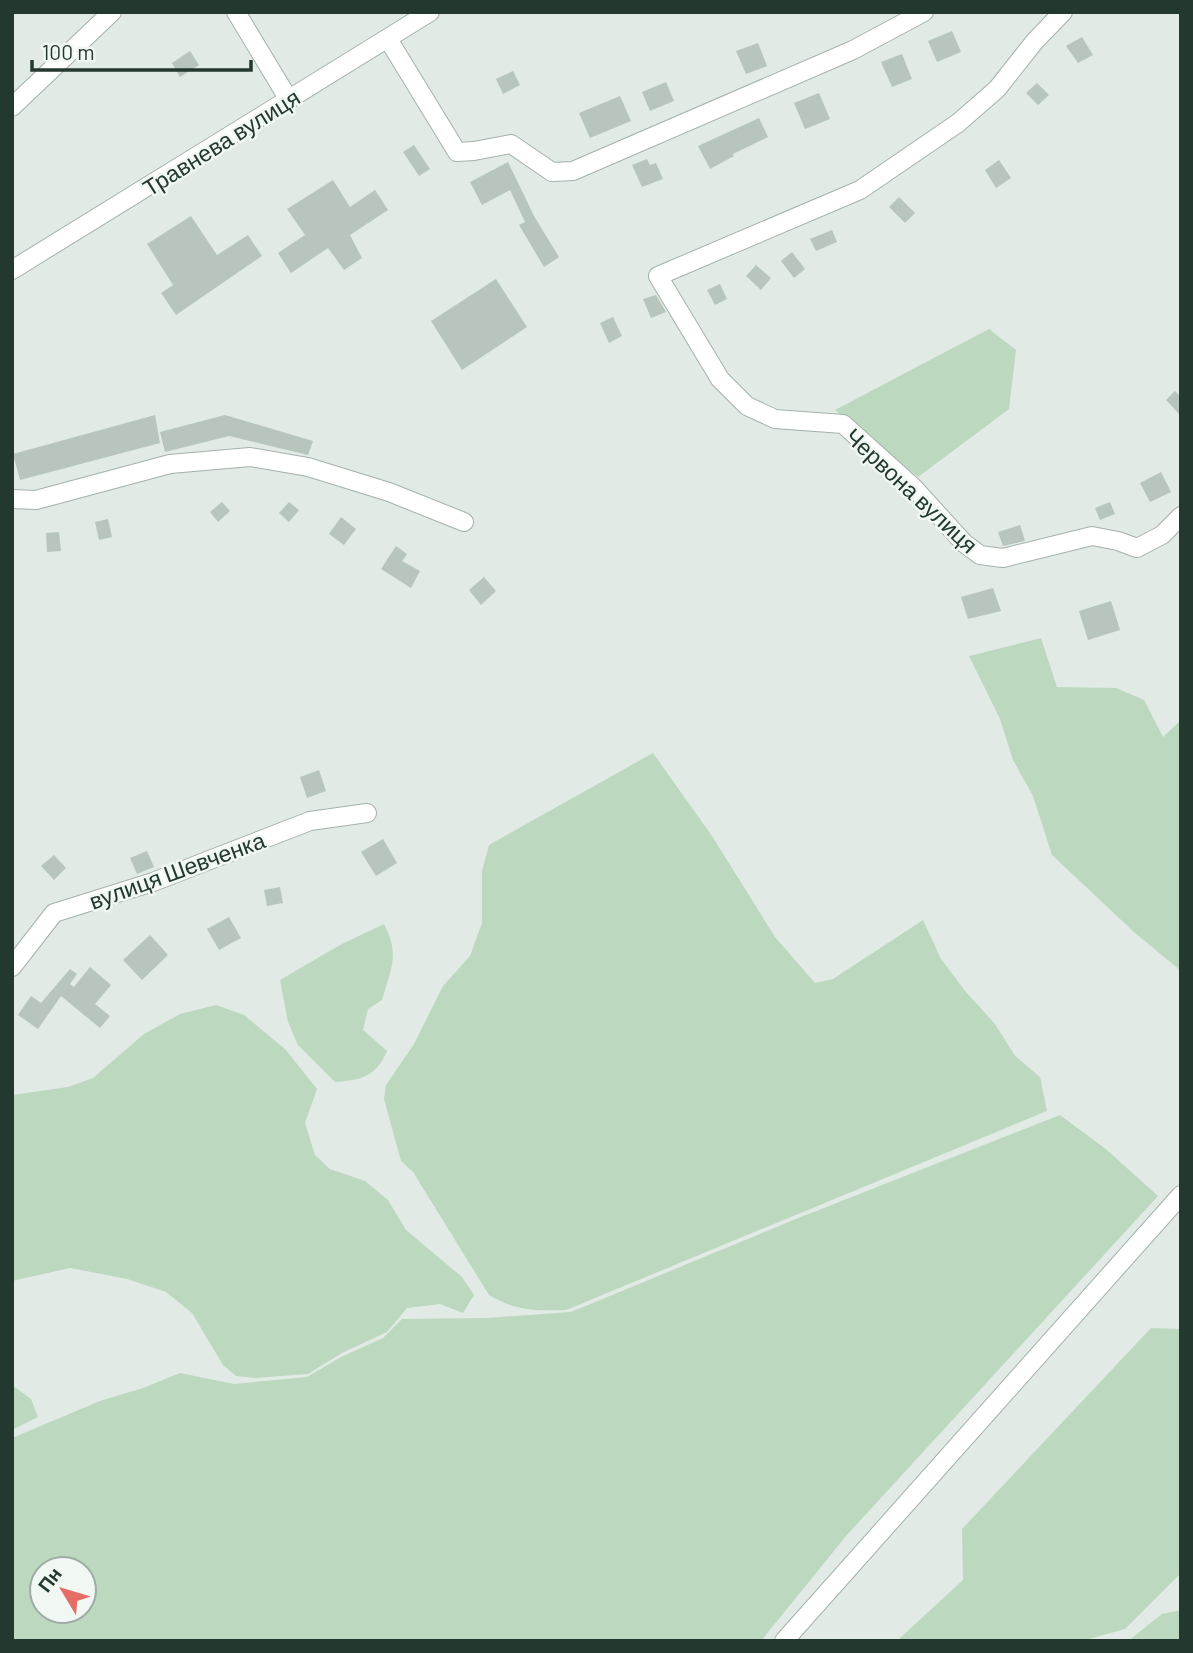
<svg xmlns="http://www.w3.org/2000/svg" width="1193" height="1653" viewBox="0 0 1193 1653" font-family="Barlow,sans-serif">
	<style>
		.green { fill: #bcd9bf; fill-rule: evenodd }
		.building { fill: #b7c5bd }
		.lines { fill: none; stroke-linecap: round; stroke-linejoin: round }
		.minor-casing { stroke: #a4b1ab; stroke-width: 20 }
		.minor { stroke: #fff; stroke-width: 18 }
		.labels { text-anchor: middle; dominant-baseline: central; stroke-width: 5; stroke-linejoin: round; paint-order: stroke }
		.street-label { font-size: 23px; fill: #23392f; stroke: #f1f7f3 }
	</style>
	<rect width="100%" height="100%" fill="#e1eae5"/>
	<!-- green -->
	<g class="green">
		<polygon points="989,329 1016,350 1009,409 918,477 835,410"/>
		<polygon points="1041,638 1057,687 1116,688 1144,700 1163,737 1181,720 1181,971 1135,933 1052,855 1033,796 1013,760 1000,719 969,656"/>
		<path d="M653,753L712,836L775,937L815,983L833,979L923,920L941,959L966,992L995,1024L1015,1056L1040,1077L1047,1111L566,1310C535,1311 516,1311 489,1295L413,1172L401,1161L384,1099L386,1085L414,1044L443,986L470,956L482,923V871L489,845Z"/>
		<path d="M384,924C400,954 391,969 382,1000L368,1009L363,1030L387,1051C376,1077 361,1080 335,1082L298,1045L288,1022L280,980L340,945Z"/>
		<polygon points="216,1005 244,1015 285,1049 317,1089 305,1123 315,1155 330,1169 365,1181 388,1200 406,1230 462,1277 474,1295 463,1313 440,1304 407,1308 387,1332 342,1353 308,1374 256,1378 236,1376 223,1365 192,1313 166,1292 127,1279 70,1268 12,1281 12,1095 68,1087 93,1078 144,1034 180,1014"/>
		<path d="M1060,1115L1107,1150L1158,1196L846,1536L761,1641H12V1438L100,1401L143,1388L180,1373L234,1384L307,1377L341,1357L383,1338L402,1319L487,1318L571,1312L801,1217ZM84,1569V1611H42V1569Z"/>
		<polygon points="1151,1328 1179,1329 1181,1331 1181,1573 1125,1629 1082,1641 900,1641 900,1638 963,1580 962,1529"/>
		<polygon points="12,1385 31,1399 38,1417 12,1430"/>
		<polygon points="1181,1610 1181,1641 1128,1641 1162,1614"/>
	</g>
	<!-- building -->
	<g class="building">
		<polygon points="952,31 961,52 937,62 928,41"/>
		<polygon points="1082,37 1093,55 1078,63 1066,46"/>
		<polygon points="758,43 767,66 746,74 736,51"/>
		<polygon points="190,51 199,65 180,77 172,63"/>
		<polygon points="902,54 912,79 892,87 881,62"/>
		<polygon points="513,71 520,85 503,94 496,79"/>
		<polygon points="666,82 674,101 650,111 642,92"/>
		<polygon points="1037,83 1049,95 1038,105 1026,93"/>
		<polygon points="819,93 830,119 805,129 794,103"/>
		<polygon points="620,96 631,121 590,138 579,113"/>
		<polygon points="759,118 768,137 733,154 734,156 710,169 698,146"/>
		<polygon points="414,145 430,169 419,176 403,152"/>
		<polygon points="647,159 650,165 656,163 663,179 642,187 632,165"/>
		<polygon points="999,160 1011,178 996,188 985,170"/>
		<polygon points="508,162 534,216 559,257 544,267 519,225 525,222 510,190 482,205 470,182"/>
		<polygon points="333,180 350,207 375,190 388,210 350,235 362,258 344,270 328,248 291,273 278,253 305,235 287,209"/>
		<polygon points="899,197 915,213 905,223 889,207"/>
		<polygon points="191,216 217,255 248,235 262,256 176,315 161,293 173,285 147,244"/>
		<polygon points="832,230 837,242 816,251 810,239"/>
		<polygon points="792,252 805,269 794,278 781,261"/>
		<polygon points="756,265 771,278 761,290 746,276"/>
		<polygon points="496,279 527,327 462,370 431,321"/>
		<polygon points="720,284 727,299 715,305 707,290"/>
		<polygon points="656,295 666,312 651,318 643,299"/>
		<polygon points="613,317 622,336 609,343 600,323"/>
		<polygon points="1175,391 1181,397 1181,416 1166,400"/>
		<polygon points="155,415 160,443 20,480 13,454"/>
		<polygon points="225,415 313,441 308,455 229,436 165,452 160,432"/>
		<polygon points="1161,472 1171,492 1150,502 1140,483"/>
		<polygon points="222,502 230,511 218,522 210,512"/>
		<polygon points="289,502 299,510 289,522 279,513"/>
		<polygon points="1110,502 1115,514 1100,520 1095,508"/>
		<polygon points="341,517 356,529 344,545 329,534"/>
		<polygon points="108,519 112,537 99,540 95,522"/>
		<polygon points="1020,525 1025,541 1003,546 998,532"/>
		<polygon points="59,532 61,551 47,552 46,533"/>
		<polygon points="396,546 407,554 402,561 420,571 411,588 381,569"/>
		<polygon points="484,577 496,591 481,605 469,590"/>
		<polygon points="993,588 1001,611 968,619 961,597"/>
		<polygon points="1111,601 1120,630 1088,640 1079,611"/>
		<polygon points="319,770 326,791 307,798 300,777"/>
		<polygon points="383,839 397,863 376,876 361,852"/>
		<polygon points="147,851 154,867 137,874 130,858"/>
		<polygon points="54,855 66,868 54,880 41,866"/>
		<polygon points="280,887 283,903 267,906 264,890"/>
		<polygon points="229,917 241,938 219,950 207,929"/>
		<polygon points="150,935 168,955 142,980 123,960"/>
		<polygon points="90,967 111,985 95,1004 110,1016 100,1028 61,996 38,1029 18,1015 31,996 41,1003 70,969 77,974 70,984 74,987"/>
	</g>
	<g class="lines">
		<!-- minor casing -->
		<g class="minor-casing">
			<g id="minor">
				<polyline points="236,12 289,100"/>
				<polyline points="1063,12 1035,41 997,89 958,123 860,190 658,276 720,379 747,406 775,419 843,424 914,488 964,543 980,555 1003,558 1092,536 1118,541 1137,548 1162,535 1181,516"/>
				<polyline points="388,39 457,152 474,151 511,144 552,172 573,171 853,50 924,12"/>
				<polyline points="12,107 112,12"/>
				<polyline points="12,270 430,12"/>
				<polyline points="12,499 36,500 170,464 250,457 308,467 389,492 464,522"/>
				<polyline points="12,967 54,913 153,882 310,821 367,813"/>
				<polyline points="784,1641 1181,1195"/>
			</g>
		</g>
		<!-- minor -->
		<use href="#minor" class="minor"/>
	</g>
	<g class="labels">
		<!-- street labels -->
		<g class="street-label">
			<text transform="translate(221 142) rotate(-32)">Травнева вулиця</text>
			<text transform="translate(912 490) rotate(43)">Червона вулиця</text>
			<text transform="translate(177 870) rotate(-20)">вулиця Шевченка</text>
		</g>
	</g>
	<!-- border -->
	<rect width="1193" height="1653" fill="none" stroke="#23392f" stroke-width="28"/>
	<!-- north arrow -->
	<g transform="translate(63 1590) rotate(308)"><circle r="33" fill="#f1f7f3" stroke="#9faba5" stroke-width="2"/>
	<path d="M0-5L12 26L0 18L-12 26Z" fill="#e46d65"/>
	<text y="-10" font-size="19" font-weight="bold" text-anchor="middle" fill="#23392f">Пн</text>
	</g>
	<!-- scale -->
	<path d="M32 60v10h219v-10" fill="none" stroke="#23392f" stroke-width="3.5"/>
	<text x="42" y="60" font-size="21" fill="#23392f" stroke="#f1f7f3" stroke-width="5" paint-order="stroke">100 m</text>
</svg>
